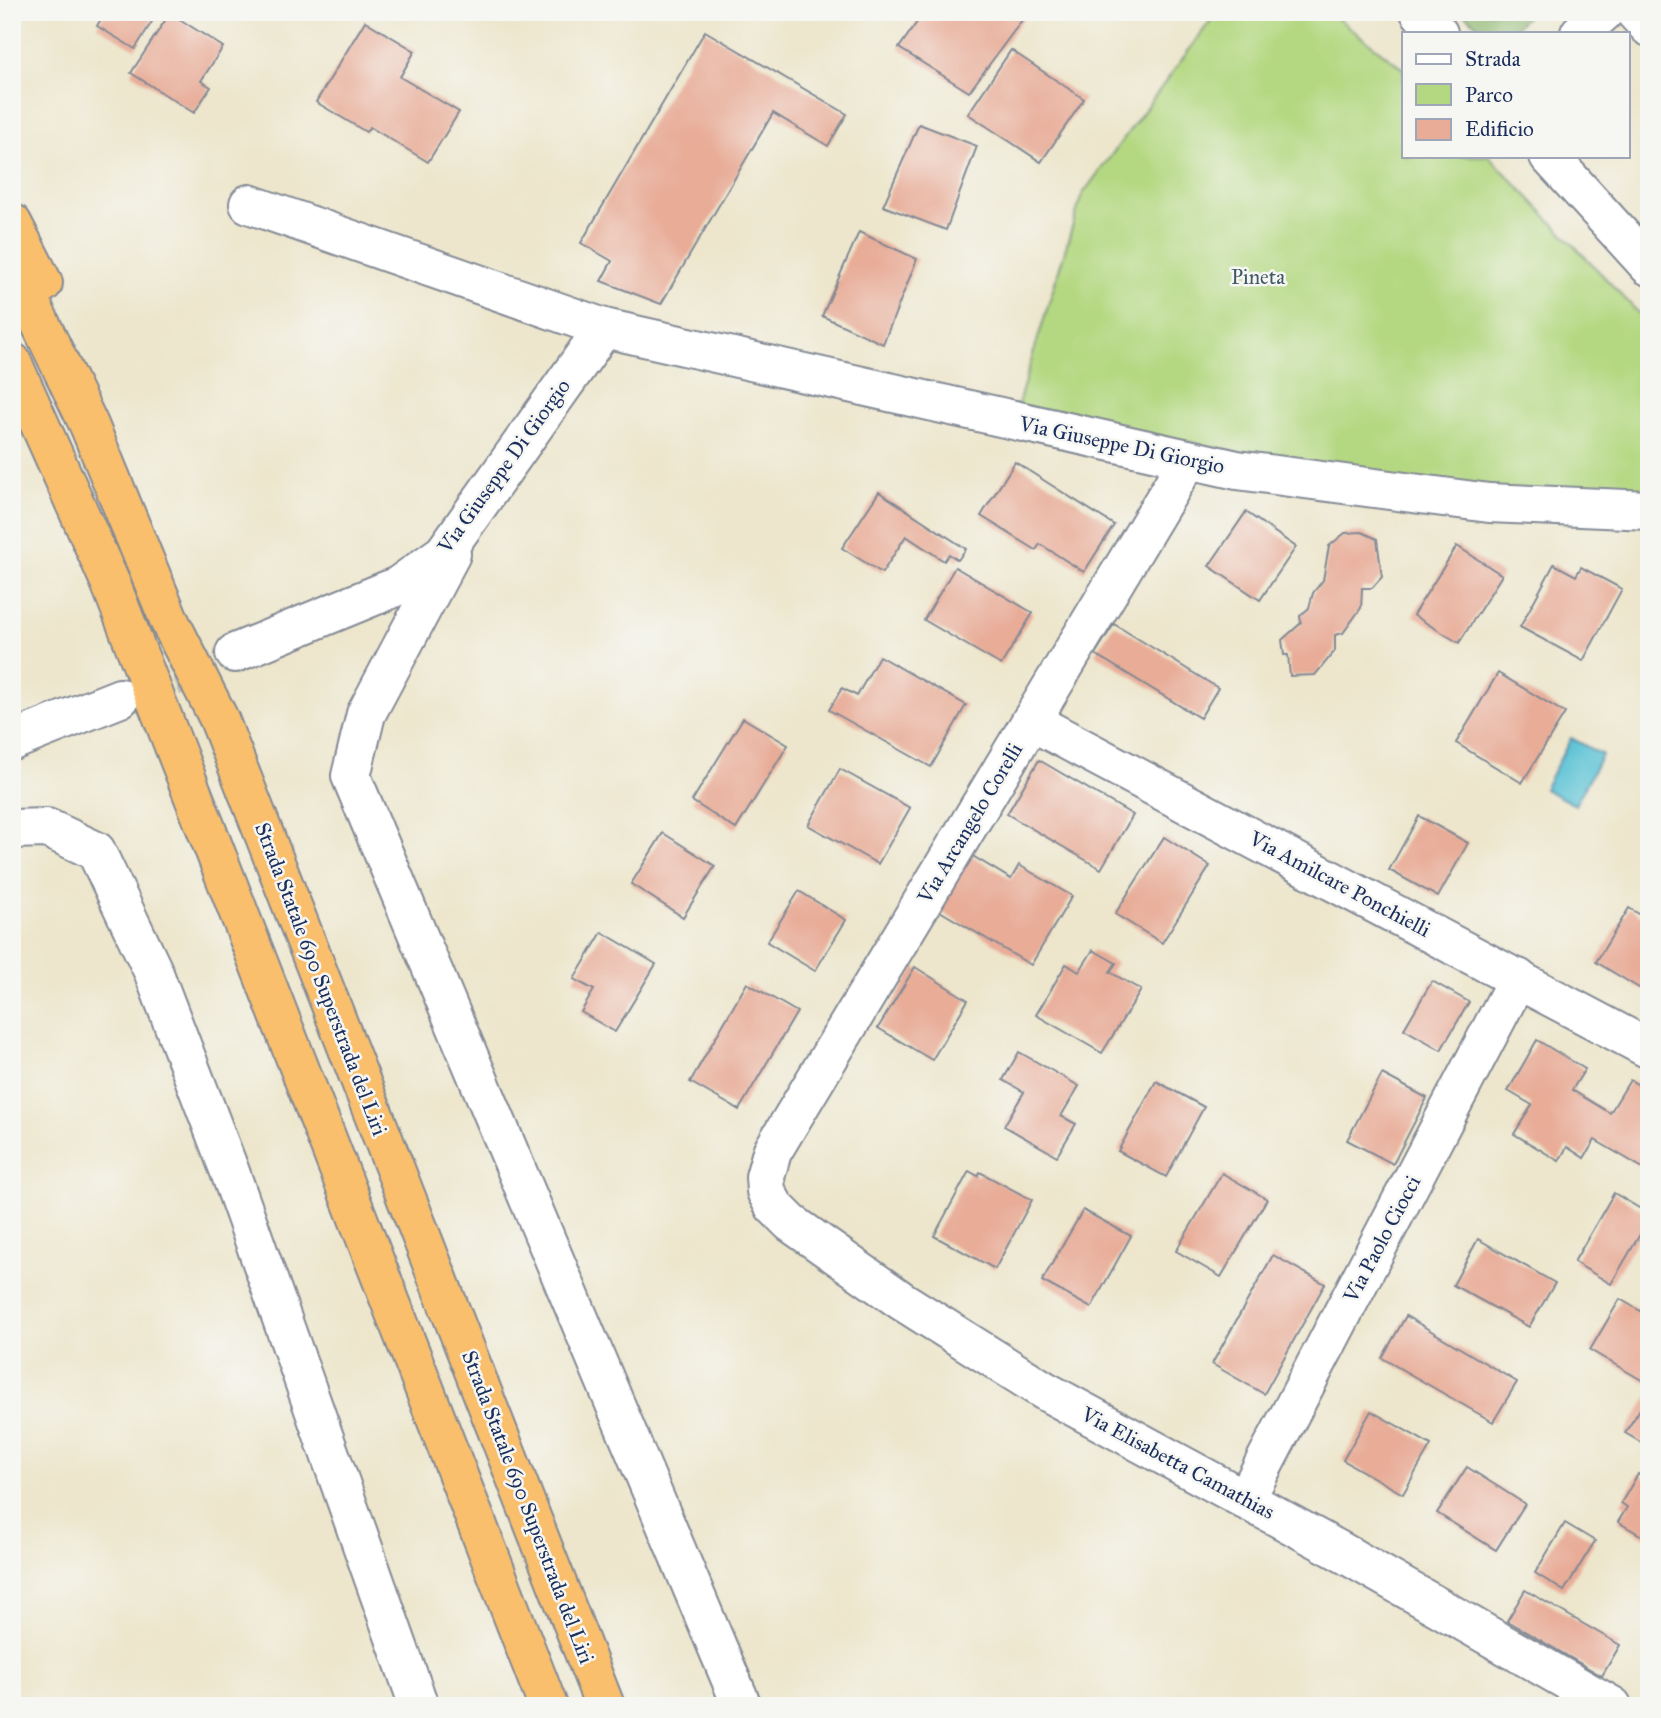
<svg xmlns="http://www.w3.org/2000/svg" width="1661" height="1718" viewBox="0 0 1661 1718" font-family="'IM FELL Great Primer',serif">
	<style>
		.green { fill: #b4d881; stroke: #688470; stroke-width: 2 }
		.forest { fill: #8fb86f; stroke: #557466; stroke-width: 2 }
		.water { fill: #57c1d4; stroke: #397899; stroke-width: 2 }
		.building { fill: #e8ac97 }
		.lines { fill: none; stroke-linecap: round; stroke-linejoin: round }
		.minor-tunnel { stroke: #c3c1b6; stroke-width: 38; stroke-dasharray: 38 19; stroke-linecap: butt }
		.minor-casing { stroke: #848a95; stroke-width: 42 }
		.highway-casing { stroke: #848a95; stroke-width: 42 }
		.minor { stroke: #fff; stroke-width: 38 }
		.highway { stroke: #f9bf6d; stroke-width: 38 }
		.labels { text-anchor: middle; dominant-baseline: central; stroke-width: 5; stroke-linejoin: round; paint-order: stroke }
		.park-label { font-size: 21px; fill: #415967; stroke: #f6f6f2 }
		.street-label { font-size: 21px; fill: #1b2f5e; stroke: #f6f6f2 }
	</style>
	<rect width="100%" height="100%" fill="#f6f6f2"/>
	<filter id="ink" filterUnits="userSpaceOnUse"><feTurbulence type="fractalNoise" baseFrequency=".0143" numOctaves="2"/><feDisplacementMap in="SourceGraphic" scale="14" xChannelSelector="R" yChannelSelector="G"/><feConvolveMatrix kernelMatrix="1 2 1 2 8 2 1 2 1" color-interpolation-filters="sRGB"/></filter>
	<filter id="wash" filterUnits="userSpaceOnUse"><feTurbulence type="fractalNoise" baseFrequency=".00686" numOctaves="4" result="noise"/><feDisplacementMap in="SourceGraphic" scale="28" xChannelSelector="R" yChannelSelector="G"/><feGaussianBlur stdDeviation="1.57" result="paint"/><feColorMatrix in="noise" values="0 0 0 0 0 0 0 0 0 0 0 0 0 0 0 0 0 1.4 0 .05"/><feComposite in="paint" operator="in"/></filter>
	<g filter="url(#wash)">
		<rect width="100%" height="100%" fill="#ede6cc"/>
		<!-- green -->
		<polygon class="green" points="1217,12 1329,12 1404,69 1404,156 1489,156 1649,324 1649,510 1489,503 1017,407 1082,195"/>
		<!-- forest -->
		<polygon class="forest" points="1461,12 1531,12 1510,33 1487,33"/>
		<!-- water -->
		<polygon class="water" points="1571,738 1602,755 1575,805 1544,789"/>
		<g id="blocks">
			<!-- building -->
			<g class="building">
				<polygon points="105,12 158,12 135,49 97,26"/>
				<polygon points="924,12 1021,12 1025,16 969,92 899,48"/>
				<polygon points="170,13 223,47 201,81 211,87 194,113 131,73"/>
				<polygon points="365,21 415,51 400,77 459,112 428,162 370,127 366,132 316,102"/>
				<polygon points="705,31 847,114 828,146 773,113 661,304 601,281 612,261 581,243"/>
				<polygon points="1011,50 1084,99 1041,162 968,114"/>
				<polygon points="919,124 977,146 946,230 883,206"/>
				<polygon points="859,232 917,259 883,344 822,316"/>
				<polygon points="1015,462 1114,525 1084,572 1040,544 1036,550 981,516"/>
				<polygon points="879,492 966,549 958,560 949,554 944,561 906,536 882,573 842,548"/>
				<polygon points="1246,512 1296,547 1260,600 1209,566"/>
				<polygon points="1362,532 1377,539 1382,577 1372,588 1362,588 1361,608 1343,633 1335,635 1335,651 1315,675 1290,676 1288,655 1284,655 1282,640 1301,623 1300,616 1309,608 1313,593 1323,580 1329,546 1345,533"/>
				<polygon points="1457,546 1502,575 1459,643 1413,615"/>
				<polygon points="1554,564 1576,576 1581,567 1622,589 1583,661 1520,627"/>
				<polygon points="955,567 1033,613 1001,665 924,620"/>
				<polygon points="1114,624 1218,688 1200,718 1095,654"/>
				<polygon points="879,656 966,705 931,767 829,710 842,688 857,696"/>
				<polygon points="1498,673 1565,713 1522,783 1456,743"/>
				<polygon points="743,718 788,745 736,829 692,801"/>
				<polygon points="1039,760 1133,815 1101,869 1007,814"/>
				<polygon points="840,769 910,808 878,864 808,825"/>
				<polygon points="1419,816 1468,843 1438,897 1389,870"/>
				<polygon points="663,833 715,866 683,917 631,884"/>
				<polygon points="1164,837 1210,866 1162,943 1115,914"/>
				<polygon points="966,852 1011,879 1019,865 1072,896 1031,965 933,907"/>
				<polygon points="799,891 846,920 815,971 767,942"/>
				<polygon points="1629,908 1649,920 1649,994 1596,962"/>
				<polygon points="602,932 656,964 615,1032 581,1012 594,990 574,979"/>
				<polygon points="1093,950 1116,963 1110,972 1141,990 1102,1053 1036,1015 1066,964 1079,972"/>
				<polygon points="915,967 968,1000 932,1060 878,1028"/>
				<polygon points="1432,981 1469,1002 1441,1050 1404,1029"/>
				<polygon points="747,983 797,1012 739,1110 690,1082"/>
				<polygon points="1537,1040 1585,1069 1572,1090 1610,1113 1630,1080 1649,1091 1648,1171 1595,1140 1584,1158 1567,1147 1559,1161 1514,1134 1532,1105 1508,1091"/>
				<polygon points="1019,1052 1079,1086 1061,1116 1076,1124 1057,1156 1004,1126 1024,1092 1003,1080"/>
				<polygon points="1382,1074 1427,1098 1393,1164 1347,1140"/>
				<polygon points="1156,1081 1204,1107 1166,1177 1118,1151"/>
				<polygon points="969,1171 978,1176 980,1172 1032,1200 995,1269 934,1236"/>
				<polygon points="1222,1173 1267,1199 1221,1277 1176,1251"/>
				<polygon points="1614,1193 1649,1214 1649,1219 1611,1284 1574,1262"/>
				<polygon points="1083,1210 1131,1236 1091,1308 1042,1281"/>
				<polygon points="1478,1239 1555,1283 1529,1327 1453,1285"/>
				<polygon points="1273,1255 1325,1284 1264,1394 1212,1364"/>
				<polygon points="1620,1299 1649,1316 1649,1376 1645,1382 1590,1350"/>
				<polygon points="1406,1316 1517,1382 1493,1422 1382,1358"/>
				<polygon points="1649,1395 1649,1447 1625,1433"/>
				<polygon points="1371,1411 1431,1445 1403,1494 1343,1460"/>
				<polygon points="1467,1467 1525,1504 1496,1550 1437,1513"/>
				<polygon points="1638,1474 1649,1480 1649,1540 1618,1522 1627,1507 1621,1503"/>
				<polygon points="1565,1523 1595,1541 1564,1591 1535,1573"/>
				<polygon points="1525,1590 1620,1645 1602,1676 1507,1621"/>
			</g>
		</g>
	</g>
	<g filter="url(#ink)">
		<use href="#blocks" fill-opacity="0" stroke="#848a95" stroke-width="2"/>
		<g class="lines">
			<!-- minor-tunnel -->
			<polyline class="minor-tunnel" points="120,698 235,653"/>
			<!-- minor casing -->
			<g class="minor-casing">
				<g id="minor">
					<polyline points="1420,12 1438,33"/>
					<polyline points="1635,12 1649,27"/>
					<polyline points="1580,33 1604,12"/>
					<polyline points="1549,156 1649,266"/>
					<polyline points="249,204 604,328"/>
					<polyline points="1188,460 772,1152 765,1177 766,1191 774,1206 791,1223 902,1301 1045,1391 1340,1551 1612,1706"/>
					<polyline points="451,554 366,714 351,776 742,1706"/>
					<polyline points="235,653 398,586 444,553 604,328 1237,470 1489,503 1649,510"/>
					<polyline points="1031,721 1649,1049"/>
					<polyline points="12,741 120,698"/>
					<polyline points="12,829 47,828 96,851 153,971 230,1172 419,1706"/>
					<polyline points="1245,1500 1518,978"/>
				</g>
			</g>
			<!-- highway casing -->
			<g class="highway-casing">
				<g id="highway">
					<polyline points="12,223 43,283"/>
					<polyline points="12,264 89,425 170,622 219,719 605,1706"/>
					<polyline points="12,362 110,582 548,1706"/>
				</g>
			</g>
			<!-- minor -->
			<use href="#minor" class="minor"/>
			<!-- highway -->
			<use href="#highway" class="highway"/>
		</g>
	</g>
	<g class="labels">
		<!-- park labels -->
		<g class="park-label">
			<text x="1258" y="277">Pineta</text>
		</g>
		<!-- street labels -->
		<g class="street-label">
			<text transform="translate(1122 445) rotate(12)">Via Giuseppe Di Giorgio</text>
			<text transform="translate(504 466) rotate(-54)">Via Giuseppe Di Giorgio</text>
			<text transform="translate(970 823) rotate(-59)">Via Arcangelo Corelli</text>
			<text transform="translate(1340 884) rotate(28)">Via Amilcare Ponchielli</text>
			<text transform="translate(321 979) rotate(69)">Strada Statale 690 Superstrada del Liri</text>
			<text transform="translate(1382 1239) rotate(-62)">Via Paolo Ciocci</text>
			<text transform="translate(1178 1463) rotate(28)">Via Elisabetta Camathias</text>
			<text transform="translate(528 1507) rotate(69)">Strada Statale 690 Superstrada del Liri</text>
		</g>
	</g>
	<!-- margin -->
	<rect width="1661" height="1718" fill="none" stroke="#f6f6f2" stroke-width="42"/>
	<!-- legend -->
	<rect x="1402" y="32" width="228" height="126" fill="#f6f6f2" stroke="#9ea6b7" stroke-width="2"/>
	<rect x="1416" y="54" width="35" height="10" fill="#ffffff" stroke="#9ea6b7" stroke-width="2"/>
	<text x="1465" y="66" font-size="21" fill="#1b2f5e">Strada</text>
	<rect x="1416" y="84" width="35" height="21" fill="#b4d881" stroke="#9ea6b7" stroke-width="2"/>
	<text x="1465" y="102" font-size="21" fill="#1b2f5e">Parco</text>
	<rect x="1416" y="119" width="35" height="21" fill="#e8ac97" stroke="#9ea6b7" stroke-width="2"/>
	<text x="1465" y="136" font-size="21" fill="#1b2f5e">Edificio</text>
</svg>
